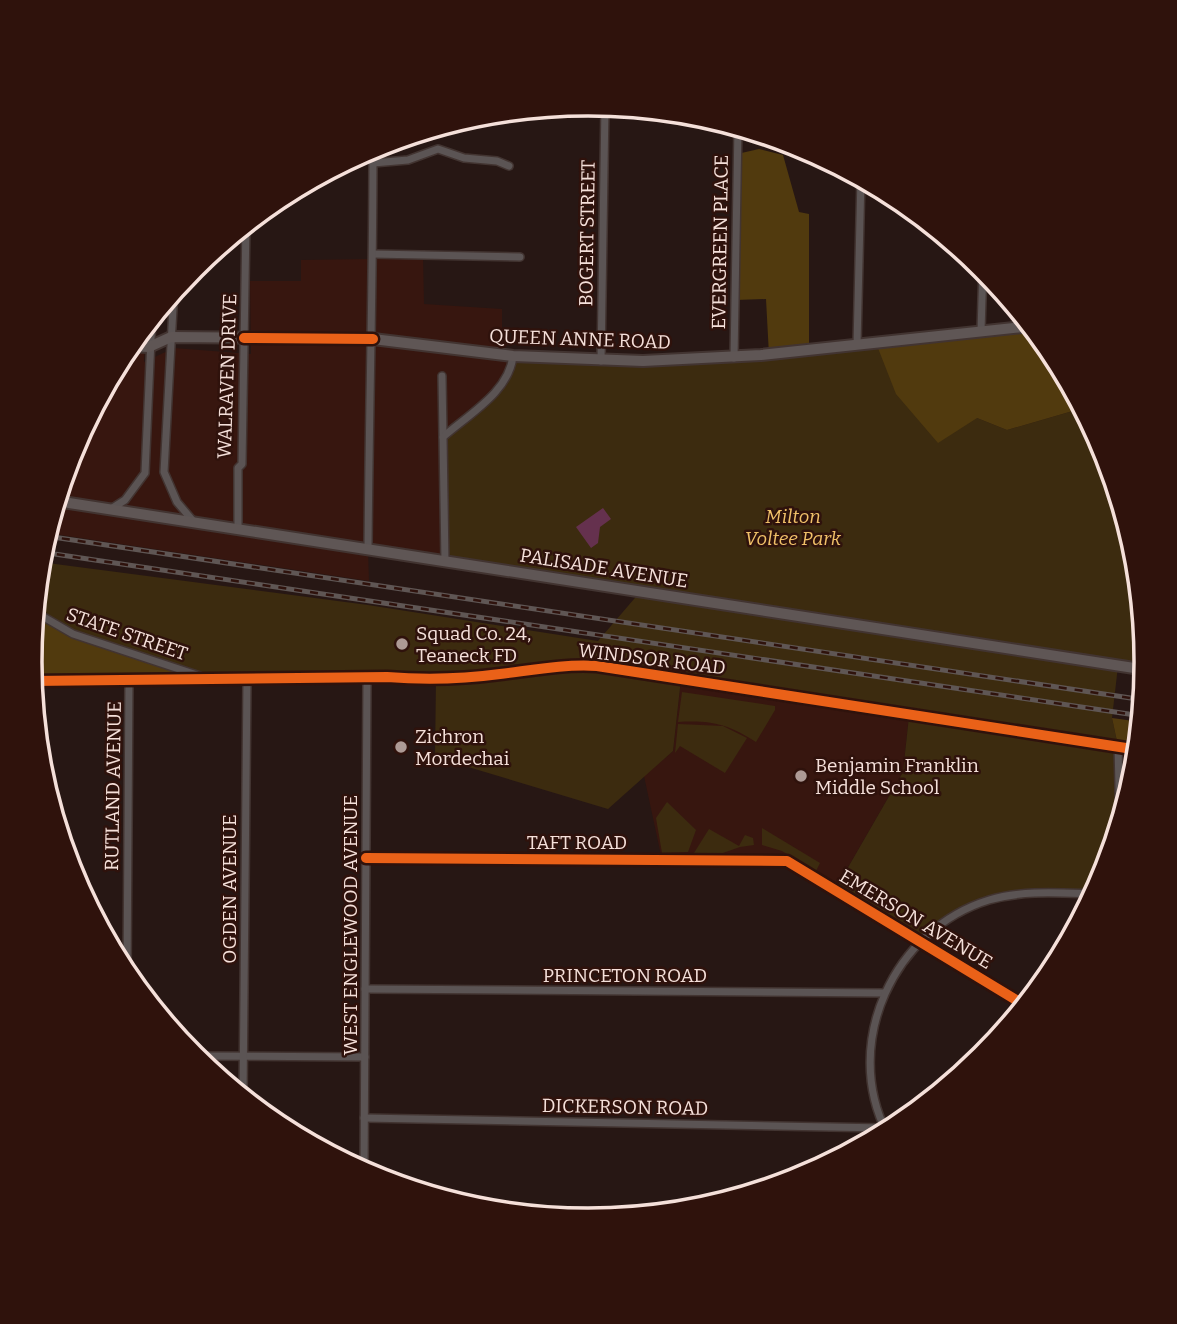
<svg xmlns="http://www.w3.org/2000/svg" width="1177" height="1324" viewBox="0 0 1177 1324" font-family="Bitter,serif">
	<style>
		.built { fill: #37160f }
		.green { fill: #3c2b0f }
		.forest { fill: #513a0e }
		.water { fill: #65314e }
		.lines { fill: none; stroke-linecap: round; stroke-linejoin: round }
		.street-casing { stroke: #423431; stroke-width: 10 }
		.secondary-casing { stroke: #423431; stroke-width: 14 }
		.street { stroke: #5b5454; stroke-width: 7 }
		.secondary { stroke: #5f5655; stroke-width: 10 }
		.rail-casing { stroke: #5f5654; stroke-width: 5 }
		.rail { stroke: #2f120c; stroke-width: 2.5; stroke-dasharray: 8; stroke-linecap: butt }
		.cycleway-casing { stroke: #2f120c; stroke-width: 15 }
		.cycleway { stroke: #ea6118; stroke-width: 10 }
		.poi-dot { fill: #ad9a95; stroke: #2f120c; stroke-width: 2.5 }
		.labels { text-anchor: middle; dominant-baseline: central; stroke-width: 5; stroke-linejoin: round; paint-order: stroke }
		.street-label { font-size: 19px; fill: #f5e0da; stroke: #2f120c }
		.park-label { font-size: 19px; font-style: italic; fill: #f1c169; stroke: #2f120c }
		.poi-label { font-size: 19px; fill: #f5e0da; stroke: #2f120c; text-anchor: start }
		.rim { fill: none; stroke: #f5e0da; stroke-width: 3.5 }
	</style>
	<rect width="100%" height="100%" fill="#271714"/>
	<!-- built -->
	<g class="built">
		<polygon points="373,254 423,255 424,304 502,309 502,354 513,356 445,562 368,551 369,581 47,533 72,448 124,351 146,325 144,362 174,348 251,354 250,281 301,281 301,260 372,259"/>
		<polygon points="681,679 909,715 903,772 835,890 787,861 662,860 644,776 673,751"/>
	</g>
	<!-- green -->
	<g class="green">
		<polygon points="876,343 977,418 1007,430 1083,408 1105,449 1137,553 1147,662 1147,670 1118,666 1112,718 1118,746 1120,827 1105,876 1095,894 1027,893 973,906 920,942 835,890 903,772 909,716 681,679 673,751 608,809 435,757 436,679 211,680 38,620 34,616 40,562 368,605 598,641 640,592 445,562 443,437 495,392 513,356 601,361"/>
		<path d="M682,692L775,706V710L756,742C728,724 711,720 678,722Z"/>
		<polygon points="678,724 723,726 747,738 725,773 680,746 675,753"/>
		<polygon points="667,802 696,830 688,852 662,853 656,818"/>
		<polygon points="762,828 820,863 816,871 782,851 762,845"/>
		<polygon points="709,829 739,846 745,835 753,838 754,845 740,847 720,854 694,853"/>
	</g>
	<!-- forest -->
	<g class="forest">
		<polygon points="759,149 783,155 799,212 809,214 809,350 769,355 766,299 735,300 737,154"/>
		<polygon points="1032,326 1053,352 1083,408 1007,430 977,418 938,443 896,394 876,343"/>
		<polygon points="34,616 38,620 211,680 32,681 30,662"/>
		<polygon points="1112,718 1141,722 1139,750 1118,746"/>
	</g>
	<!-- water -->
	<polygon class="water" points="603,508 611,519 600,527 598,543 591,548 576,527"/>
	<g class="lines">
		<!-- street casing -->
		<g class="street-casing">
			<g id="street">
				<polyline points="373,163 408,160 438,149 464,158 497,161 509,166"/>
				<polyline points="373,254 520,257"/>
				<polyline points="174,290 164,472 177,502 193,521"/>
				<polyline points="981,331 983,266"/>
				<polyline points="857,345 861,177"/>
				<polyline points="734,358 738,126"/>
				<polyline points="601,361 605,105"/>
				<polyline points="442,376 443,437"/>
				<polyline points="111,509 125,500 145,473 152,317"/>
				<polyline points="238,529 238,468 242,464 246,224"/>
				<path d="M368,550C369,416 373,281 373,147"/>
				<path d="M445,562L443,437C469,414 509,392 513,356"/>
				<polyline points="35,612 73,634 200,676"/>
				<polyline points="1118,746 1120,827"/>
				<polyline points="366,858 787,861 1026,1006"/>
				<polyline points="127,976 129,680"/>
				<polyline points="365,989 884,993"/>
				<polyline points="193,1056 365,1057"/>
				<polyline points="243,1098 247,679"/>
				<polyline points="364,1118 885,1128"/>
				<path d="M887,1133C841,1043 894,929 989,900C1023,890 1060,893 1095,894"/>
				<polyline points="364,1173 367,678"/>
			</g>
		</g>
		<!-- secondary casing -->
		<g class="secondary-casing">
			<g id="secondary">
				<polyline points="128,346 149,347 171,337 373,339 513,356 643,361 761,355 1032,326"/>
				<polyline points="56,501 1147,670"/>
				<path d="M32,681L387,677C425,680 463,679 500,674C533,670 564,664 597,666L1139,750"/>
			</g>
		</g>
		<!-- street -->
		<use href="#street" class="street"/>
		<!-- secondary -->
		<use href="#secondary" class="secondary"/>
		<!-- rail casing -->
		<g class="rail-casing">
			<g id="rail">
				<polyline points="46,536 1144,700"/>
				<polyline points="41,552 1142,716"/>
			</g>
		</g>
		<!-- rail -->
		<use href="#rail" class="rail"/>
		<!-- cycleway casing -->
		<g class="cycleway-casing">
			<g id="cycleway">
				<polyline points="244,338 373,339"/>
				<path d="M32,681L387,677C425,680 463,679 500,674C533,670 564,664 597,666L1139,750"/>
				<polyline points="366,858 787,861 1026,1006"/>
			</g>
		</g>
		<!-- cycleway -->
		<use href="#cycleway" class="cycleway"/>
	</g>
	<!-- markers -->
	<g class="poi-dot">
		<circle cx="402" cy="644" r="7"/>
		<circle cx="401" cy="747" r="7"/>
		<circle cx="801" cy="776" r="7"/>
	</g>
	<g class="labels">
		<!-- street labels -->
		<g class="street-label">
			<text transform="translate(587 233) rotate(-89)">BOGERT STREET</text>
			<text transform="translate(720 242) rotate(-89)">EVERGREEN PLACE</text>
			<text transform="translate(580 339) rotate(2)">QUEEN ANNE ROAD</text>
			<text transform="translate(227 376) rotate(-88)">WALRAVEN DRIVE</text>
			<text transform="translate(604 568) rotate(9)">PALISADE AVENUE</text>
			<text transform="translate(127 634) rotate(19)">STATE STREET</text>
			<text transform="translate(652 659) rotate(7)">WINDSOR ROAD</text>
			<text transform="translate(113 786) rotate(-89)">RUTLAND AVENUE</text>
			<text x="577" y="842">TAFT ROAD</text>
			<text transform="translate(229 889) rotate(-90)">OGDEN AVENUE</text>
			<text transform="translate(916 919) rotate(31)">EMERSON AVENUE</text>
			<text transform="translate(350 925) rotate(-90)">WEST ENGLEWOOD AVENUE</text>
			<text x="625" y="975">PRINCETON ROAD</text>
			<text transform="translate(625 1107) rotate(1)">DICKERSON ROAD</text>
		</g>
		<!-- park labels -->
		<g class="park-label">
			<text x="793" y="516">Milton<tspan x="793" dy="22">Voltee Park</tspan></text>
		</g>
		<!-- poi labels -->
		<g class="poi-label">
			<text x="416" y="633">Squad Co. 24,<tspan x="416" dy="22">Teaneck FD</tspan></text>
			<text x="415" y="736">Zichron<tspan x="415" dy="22">Mordechai</tspan></text>
			<text x="815" y="765">Benjamin Franklin<tspan x="815" dy="22">Middle School</tspan></text>
		</g>
	</g>
	<!-- crop -->
	<path d="M0 0H1177V1324H0ZM42 662a546 546 0 1 1 1092 0a546 546 0 1 1-1092 0Z" fill="#2f120c" fill-rule="evenodd"/>
	<path class="rim" d="M42 662a546 546 0 1 1 1092 0a546 546 0 1 1-1092 0Z"/>
</svg>
